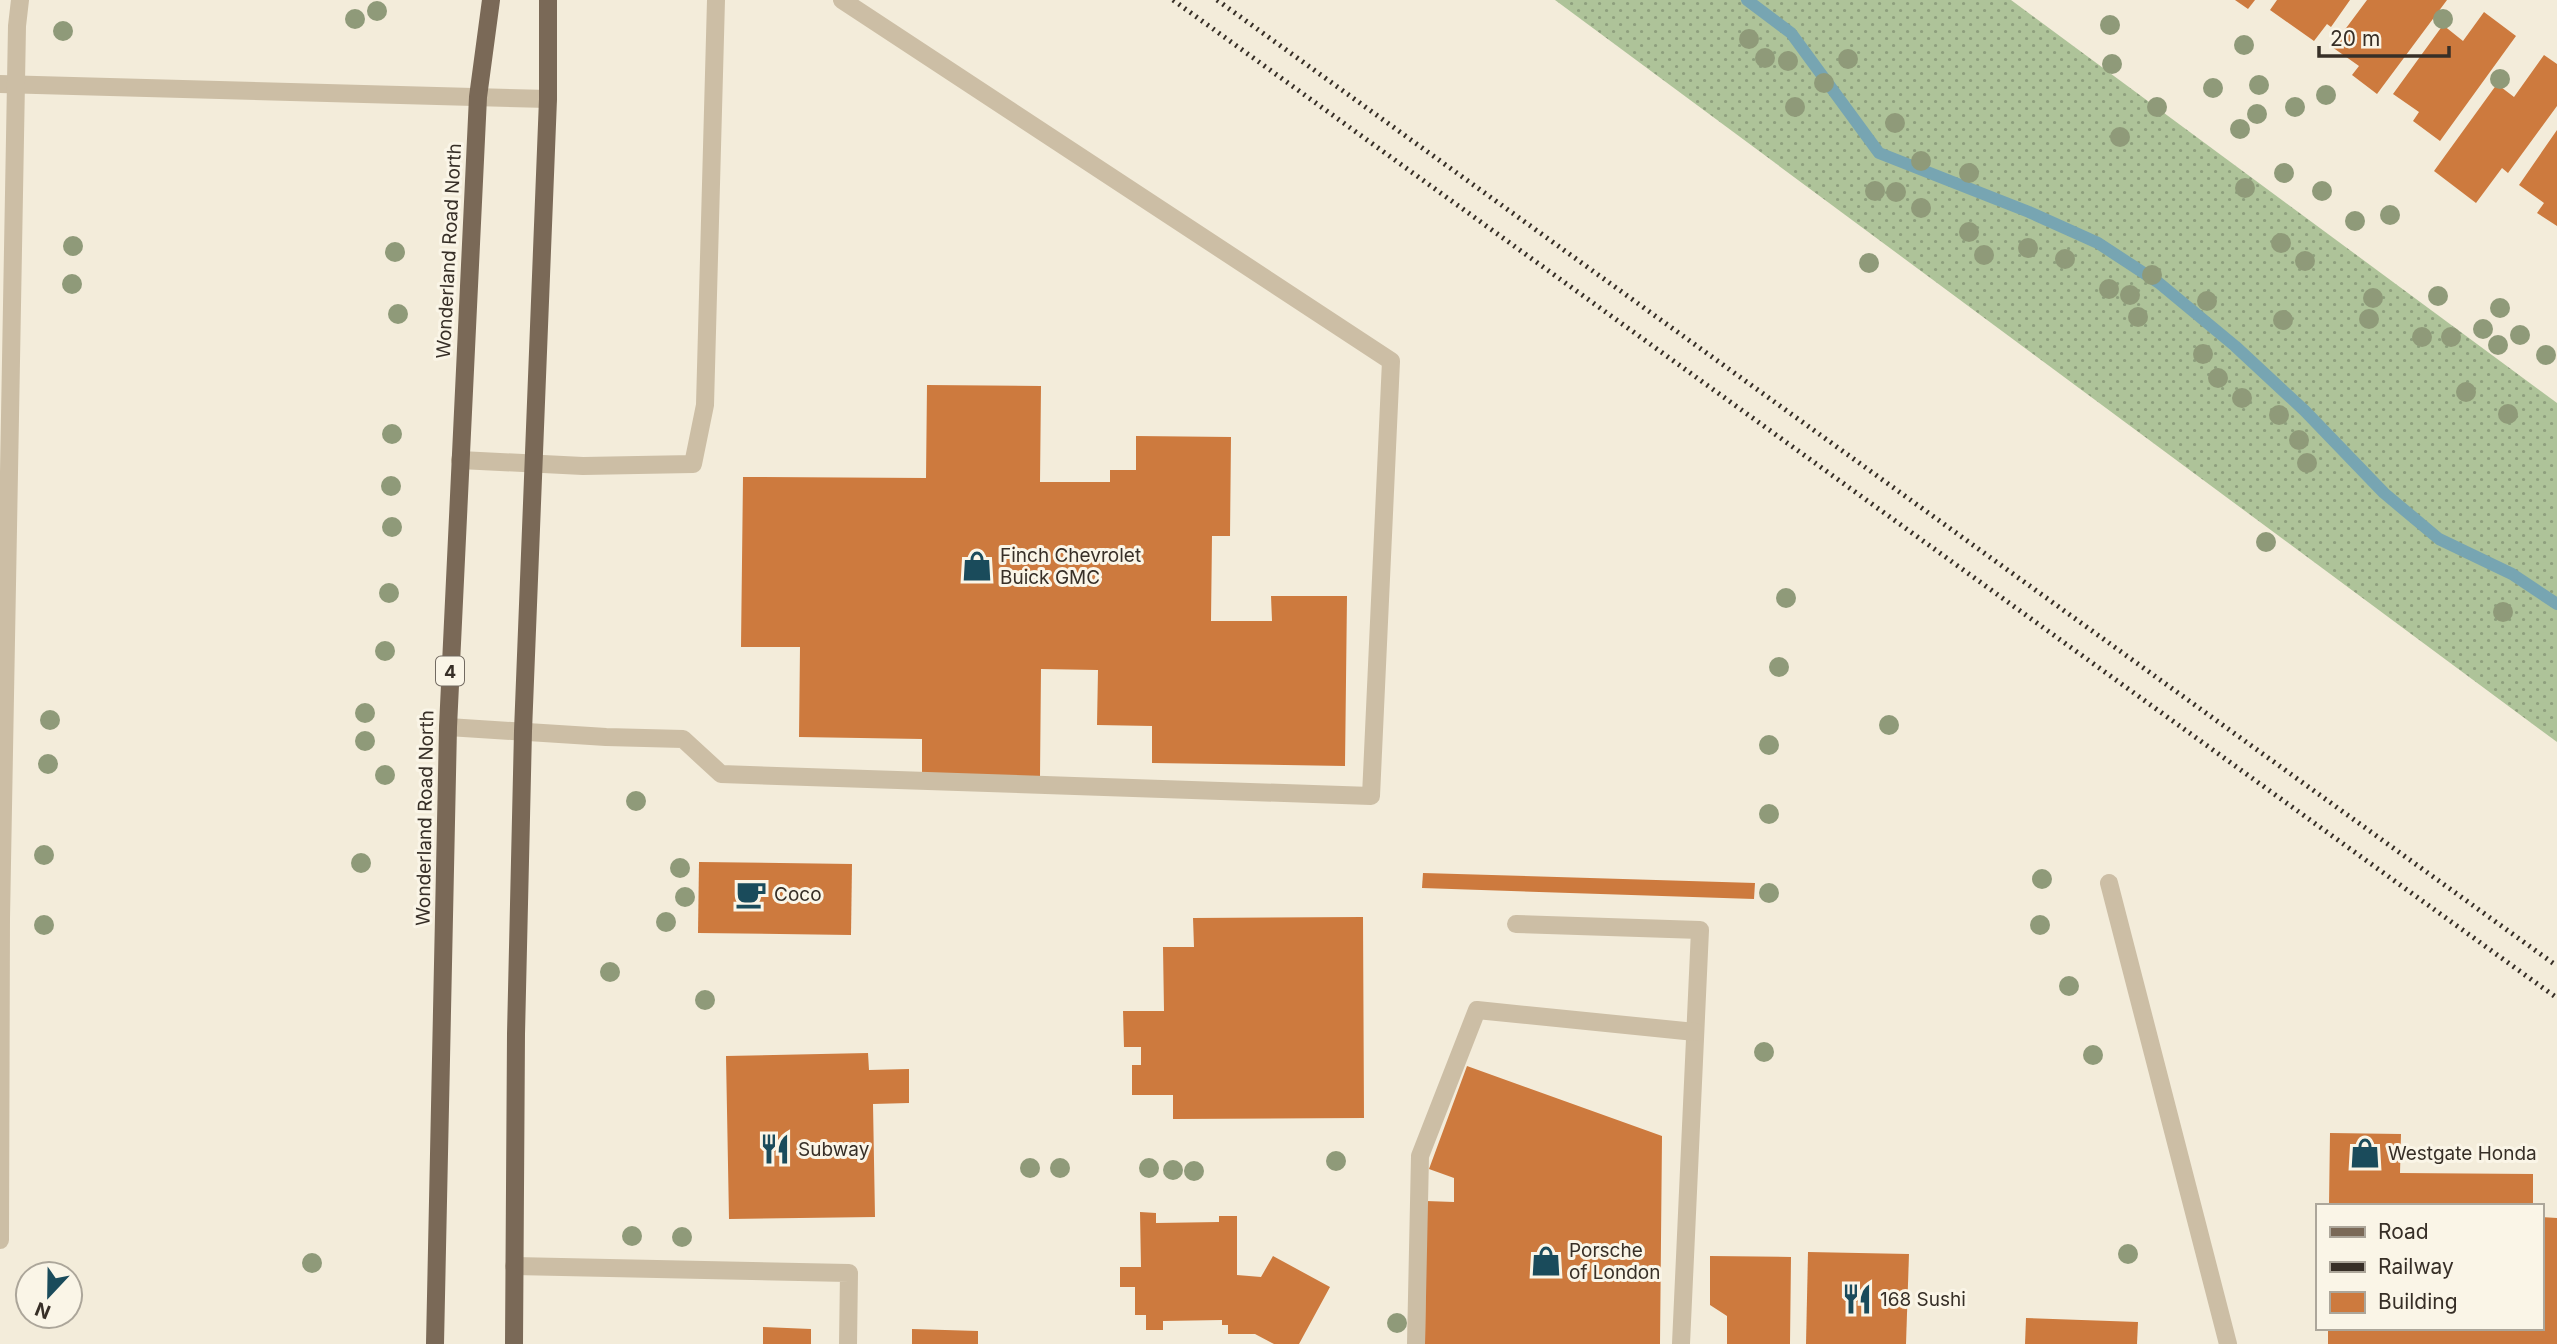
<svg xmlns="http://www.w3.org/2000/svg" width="2557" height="1344" viewBox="0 0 2557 1344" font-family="Inter,sans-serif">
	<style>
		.grass { fill: url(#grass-dots) }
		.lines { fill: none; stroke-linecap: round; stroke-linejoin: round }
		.stream { stroke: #77a5b2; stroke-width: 12 }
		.building { fill: #cd7a3e }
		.minor { stroke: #ccbea5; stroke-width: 18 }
		.major { stroke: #7a6957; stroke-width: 18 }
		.rail { stroke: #372f27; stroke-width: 5; stroke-dasharray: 2 5; stroke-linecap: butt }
		.tree { fill: #8f9a79 }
		.labels { text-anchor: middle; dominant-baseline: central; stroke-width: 6; stroke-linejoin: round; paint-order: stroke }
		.shield { fill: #faf5e7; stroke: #726a61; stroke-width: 2 }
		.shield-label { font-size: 18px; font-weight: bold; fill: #372f27 }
		.street-label { font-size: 19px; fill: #372f27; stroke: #faf5e7 }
		.poi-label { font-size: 19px; fill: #372f27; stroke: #faf5e7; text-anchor: start }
	</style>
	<defs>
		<pattern id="grass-dots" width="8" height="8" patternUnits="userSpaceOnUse" patternTransform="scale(1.75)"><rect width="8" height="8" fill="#aec399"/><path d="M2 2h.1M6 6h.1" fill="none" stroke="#8e9f7d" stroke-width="1.8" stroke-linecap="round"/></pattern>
	</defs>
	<rect width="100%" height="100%" fill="#f3ecda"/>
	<!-- grass -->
	<polygon class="grass" points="1555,0 2011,0 2557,403 2557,742"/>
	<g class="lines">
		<!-- stream -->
		<polyline class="stream" points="1747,0 1791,33 1879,153 2029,212 2098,243 2159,283 2235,346 2305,411 2384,493 2439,539 2512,574 2557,604"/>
	</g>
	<!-- building -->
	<g class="building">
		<polygon points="2235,0 2255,0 2248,9"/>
		<polygon points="2277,0 2350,0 2331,27 2327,24 2314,41 2270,10"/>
		<polygon points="2367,0 2447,0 2377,94 2352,75 2359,66 2332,47"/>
		<polygon points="2484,12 2516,36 2440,141 2413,121 2419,112 2393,94 2443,25 2463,41"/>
		<polygon points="2544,55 2557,64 2557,106 2508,173 2502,168 2476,203 2434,171 2497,84 2514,97"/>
		<polygon points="2557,130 2557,226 2537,213 2544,203 2519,185"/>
		<polygon points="927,385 1041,386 1040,482 1110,482 1110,470 1136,470 1136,436 1231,437 1230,536 1212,536 1211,621 1272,621 1271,596 1347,596 1345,766 1152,763 1152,726 1097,725 1098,670 1041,669 1040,777 922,775 922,739 799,737 800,647 741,647 743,477 926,478"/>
		<polygon points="699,862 852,864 851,935 698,933"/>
		<polygon points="1423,873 1755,883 1754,899 1422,888"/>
		<polygon points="1363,917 1364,1118 1173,1119 1173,1095 1132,1095 1132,1065 1141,1065 1141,1047 1124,1047 1123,1011 1164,1011 1163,947 1194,947 1193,918"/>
		<polygon points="868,1053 869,1070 909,1069 909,1103 873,1104 875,1217 729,1219 726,1056"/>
		<polygon points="1467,1066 1662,1136 1660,1344 1425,1344 1426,1201 1454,1202 1454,1178 1429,1169"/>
		<polygon points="2330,1133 2401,1134 2400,1173 2533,1174 2533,1206 2329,1206"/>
		<polygon points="1140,1212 1156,1213 1156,1223 1219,1222 1219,1216 1237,1216 1237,1275 1261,1277 1273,1256 1330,1287 1299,1344 1274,1344 1255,1334 1228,1334 1228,1325 1222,1325 1222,1320 1163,1321 1163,1330 1146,1330 1146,1315 1135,1315 1135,1287 1120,1287 1120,1267 1141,1267"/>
		<polygon points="2541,1217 2557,1218 2557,1344 2328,1344 2328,1328 2541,1328"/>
		<polygon points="1808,1252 1909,1254 1906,1344 1806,1344"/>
		<polygon points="1710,1256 1791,1257 1790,1344 1727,1344 1727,1316 1710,1305"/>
		<polygon points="2026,1318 2138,1322 2137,1344 2025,1344"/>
		<polygon points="763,1327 811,1329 811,1344 763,1344"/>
		<polygon points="912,1329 978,1331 978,1344 912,1344"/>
	</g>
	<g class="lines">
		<!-- minor -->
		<g class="minor">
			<polyline points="0,84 548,99"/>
			<polyline points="460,460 583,466 693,464 705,405 716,0"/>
			<polyline points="448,727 606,737 683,739 721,774 1371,796 1391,361 842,0"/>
			<polyline points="2109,883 2228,1344"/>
			<polyline points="1516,924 1700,930 1681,1344"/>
			<polyline points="0,1240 1,919 17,26 20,0"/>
			<polyline points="514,1266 849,1273 848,1344"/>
			<polyline points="1416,1344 1420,1156 1477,1010 1695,1032"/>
		</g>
		<!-- major -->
		<g class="major">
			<polyline points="435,1344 448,727 478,97 491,0"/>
			<polyline points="514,1344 516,1034 523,731 548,99 548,0"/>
		</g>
		<!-- rail -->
		<g class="rail">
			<polyline points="1173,0 2557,998"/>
			<polyline points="1217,0 2557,966"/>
		</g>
	</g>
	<!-- trees -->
	<g class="tree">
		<circle cx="377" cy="11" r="10"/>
		<circle cx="355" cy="19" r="10"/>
		<circle cx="2443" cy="19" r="10"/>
		<circle cx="2110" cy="25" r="10"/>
		<circle cx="63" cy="31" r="10"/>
		<circle cx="1749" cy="39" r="10"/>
		<circle cx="2244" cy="45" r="10"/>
		<circle cx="1765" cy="58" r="10"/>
		<circle cx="1848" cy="59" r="10"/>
		<circle cx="1788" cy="61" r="10"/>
		<circle cx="2112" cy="64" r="10"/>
		<circle cx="2500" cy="79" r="10"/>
		<circle cx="1824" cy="83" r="10"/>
		<circle cx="2259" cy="85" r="10"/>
		<circle cx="2213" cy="88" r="10"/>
		<circle cx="2326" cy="95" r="10"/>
		<circle cx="1795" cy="107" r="10"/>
		<circle cx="2157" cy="107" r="10"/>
		<circle cx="2295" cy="107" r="10"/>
		<circle cx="2257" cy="114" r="10"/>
		<circle cx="1895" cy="123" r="10"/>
		<circle cx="2240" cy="129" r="10"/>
		<circle cx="2120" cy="137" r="10"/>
		<circle cx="1921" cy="161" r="10"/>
		<circle cx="1969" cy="173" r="10"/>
		<circle cx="2284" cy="173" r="10"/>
		<circle cx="2245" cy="188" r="10"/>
		<circle cx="1875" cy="191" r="10"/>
		<circle cx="2322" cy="191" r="10"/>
		<circle cx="1896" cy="192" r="10"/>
		<circle cx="1921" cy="208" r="10"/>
		<circle cx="2390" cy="215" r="10"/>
		<circle cx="2355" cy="221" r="10"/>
		<circle cx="1969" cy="232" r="10"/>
		<circle cx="2281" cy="243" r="10"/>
		<circle cx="73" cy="246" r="10"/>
		<circle cx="2028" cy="248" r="10"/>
		<circle cx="395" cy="252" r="10"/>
		<circle cx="1984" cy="255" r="10"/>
		<circle cx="2065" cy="259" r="10"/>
		<circle cx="2305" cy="261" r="10"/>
		<circle cx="1869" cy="263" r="10"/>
		<circle cx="2152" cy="275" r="10"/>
		<circle cx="72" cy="284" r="10"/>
		<circle cx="2109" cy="289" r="10"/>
		<circle cx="2130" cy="295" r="10"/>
		<circle cx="2438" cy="296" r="10"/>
		<circle cx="2373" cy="298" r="10"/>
		<circle cx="2207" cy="301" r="10"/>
		<circle cx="2500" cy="308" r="10"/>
		<circle cx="398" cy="314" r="10"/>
		<circle cx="2138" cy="317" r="10"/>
		<circle cx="2369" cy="319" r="10"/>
		<circle cx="2283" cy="320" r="10"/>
		<circle cx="2483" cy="329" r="10"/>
		<circle cx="2520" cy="335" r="10"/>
		<circle cx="2422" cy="337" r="10"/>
		<circle cx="2451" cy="337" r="10"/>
		<circle cx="2498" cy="345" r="10"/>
		<circle cx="2203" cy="354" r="10"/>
		<circle cx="2546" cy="355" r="10"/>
		<circle cx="2218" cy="378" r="10"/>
		<circle cx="2466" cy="392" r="10"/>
		<circle cx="2242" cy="398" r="10"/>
		<circle cx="2508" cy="414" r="10"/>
		<circle cx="2279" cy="415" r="10"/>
		<circle cx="392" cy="434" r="10"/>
		<circle cx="2299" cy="440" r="10"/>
		<circle cx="2307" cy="463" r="10"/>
		<circle cx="391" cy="486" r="10"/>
		<circle cx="392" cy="527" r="10"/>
		<circle cx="2266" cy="542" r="10"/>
		<circle cx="389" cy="593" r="10"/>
		<circle cx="1786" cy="598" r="10"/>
		<circle cx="2503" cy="612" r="10"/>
		<circle cx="385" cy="651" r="10"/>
		<circle cx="1779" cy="667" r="10"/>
		<circle cx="365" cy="713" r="10"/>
		<circle cx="50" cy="720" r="10"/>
		<circle cx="1889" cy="725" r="10"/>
		<circle cx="365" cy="741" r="10"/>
		<circle cx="1769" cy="745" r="10"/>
		<circle cx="48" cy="764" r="10"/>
		<circle cx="385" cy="775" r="10"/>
		<circle cx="636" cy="801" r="10"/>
		<circle cx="1769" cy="814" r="10"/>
		<circle cx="44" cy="855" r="10"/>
		<circle cx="361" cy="863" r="10"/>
		<circle cx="680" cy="868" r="10"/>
		<circle cx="2042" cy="879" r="10"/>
		<circle cx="1769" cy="893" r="10"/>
		<circle cx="685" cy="897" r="10"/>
		<circle cx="666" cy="922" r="10"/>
		<circle cx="44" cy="925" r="10"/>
		<circle cx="2040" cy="925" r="10"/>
		<circle cx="610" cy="972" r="10"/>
		<circle cx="2069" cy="986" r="10"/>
		<circle cx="705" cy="1000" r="10"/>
		<circle cx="1764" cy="1052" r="10"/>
		<circle cx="2093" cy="1055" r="10"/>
		<circle cx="1336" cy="1161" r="10"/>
		<circle cx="1030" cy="1168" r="10"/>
		<circle cx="1060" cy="1168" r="10"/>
		<circle cx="1149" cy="1168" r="10"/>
		<circle cx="1173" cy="1170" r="10"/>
		<circle cx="1194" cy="1171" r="10"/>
		<circle cx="632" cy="1236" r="10"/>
		<circle cx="682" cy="1237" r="10"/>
		<circle cx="2128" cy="1254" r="10"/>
		<circle cx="312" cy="1263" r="10"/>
		<circle cx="1397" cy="1323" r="10"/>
	</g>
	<!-- icons -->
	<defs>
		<g id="shop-bare" transform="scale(2.415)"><path d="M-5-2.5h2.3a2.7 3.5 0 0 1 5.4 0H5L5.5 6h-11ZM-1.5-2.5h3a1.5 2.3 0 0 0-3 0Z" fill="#1a4b5b" stroke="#faf5e7" stroke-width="2.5" paint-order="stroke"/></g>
		<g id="cafe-bare" transform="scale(2.415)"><path d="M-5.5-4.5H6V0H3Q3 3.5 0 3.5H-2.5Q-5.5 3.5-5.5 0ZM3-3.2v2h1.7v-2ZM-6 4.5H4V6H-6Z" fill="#1a4b5b" stroke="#faf5e7" stroke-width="2.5" paint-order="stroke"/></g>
		<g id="restaurant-bare" transform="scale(2.415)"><path d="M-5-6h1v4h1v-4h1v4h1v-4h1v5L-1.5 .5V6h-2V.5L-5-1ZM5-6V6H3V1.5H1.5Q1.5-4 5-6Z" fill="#1a4b5b" stroke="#faf5e7" stroke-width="2.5" paint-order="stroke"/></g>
	</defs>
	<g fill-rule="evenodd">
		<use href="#shop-bare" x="977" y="566"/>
		<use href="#cafe-bare" x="751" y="894"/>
		<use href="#restaurant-bare" x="775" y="1149"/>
		<use href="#shop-bare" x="2365" y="1153"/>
		<use href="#shop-bare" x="1546" y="1261"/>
		<use href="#restaurant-bare" x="1857" y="1299"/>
	</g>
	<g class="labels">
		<!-- shield labels -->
		<rect class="shield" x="436" y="656.5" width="28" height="29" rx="5"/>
		<g class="shield-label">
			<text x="450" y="671">4</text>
		</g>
		<!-- street labels -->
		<g class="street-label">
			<text transform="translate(449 251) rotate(-87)">Wonderland Road North</text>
			<text transform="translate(425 818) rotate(-89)">Wonderland Road North</text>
		</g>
		<!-- poi labels -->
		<g class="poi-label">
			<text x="1000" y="555">Finch Chevrolet<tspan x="1000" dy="22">Buick GMC</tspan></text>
			<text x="774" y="894">Coco</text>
			<text x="798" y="1149">Subway</text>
			<text x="2388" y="1153">Westgate Honda</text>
			<text x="1569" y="1250">Porsche<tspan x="1569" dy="22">of London</tspan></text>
			<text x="1880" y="1299">168 Sushi</text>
		</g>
	</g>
	<!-- legend -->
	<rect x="2316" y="1204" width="228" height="126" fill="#faf5e7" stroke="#aca69a" stroke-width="2"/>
	<rect x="2330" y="1227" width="35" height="10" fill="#7a6957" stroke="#aca69a" stroke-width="2"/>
	<text x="2378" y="1239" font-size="21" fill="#372f27">Road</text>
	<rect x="2330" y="1262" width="35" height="10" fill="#372f27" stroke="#aca69a" stroke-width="2"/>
	<text x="2378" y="1274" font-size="21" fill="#372f27">Railway</text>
	<rect x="2330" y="1292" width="35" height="21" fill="#cd7a3e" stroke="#aca69a" stroke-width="2"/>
	<text x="2378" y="1309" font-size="21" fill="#372f27">Building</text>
	<!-- north arrow -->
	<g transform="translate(49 1295) rotate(202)"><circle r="33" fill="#faf5e7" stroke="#aca69a" stroke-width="2"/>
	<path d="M0-5L12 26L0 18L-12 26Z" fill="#1a4b5b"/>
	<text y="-10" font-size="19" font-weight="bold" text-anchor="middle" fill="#372f27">N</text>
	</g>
	<!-- scale -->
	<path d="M2319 46v10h130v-10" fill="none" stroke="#372f27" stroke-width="3.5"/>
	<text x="2330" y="46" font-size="21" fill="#372f27" stroke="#faf5e7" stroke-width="5" paint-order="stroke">20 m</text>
</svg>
